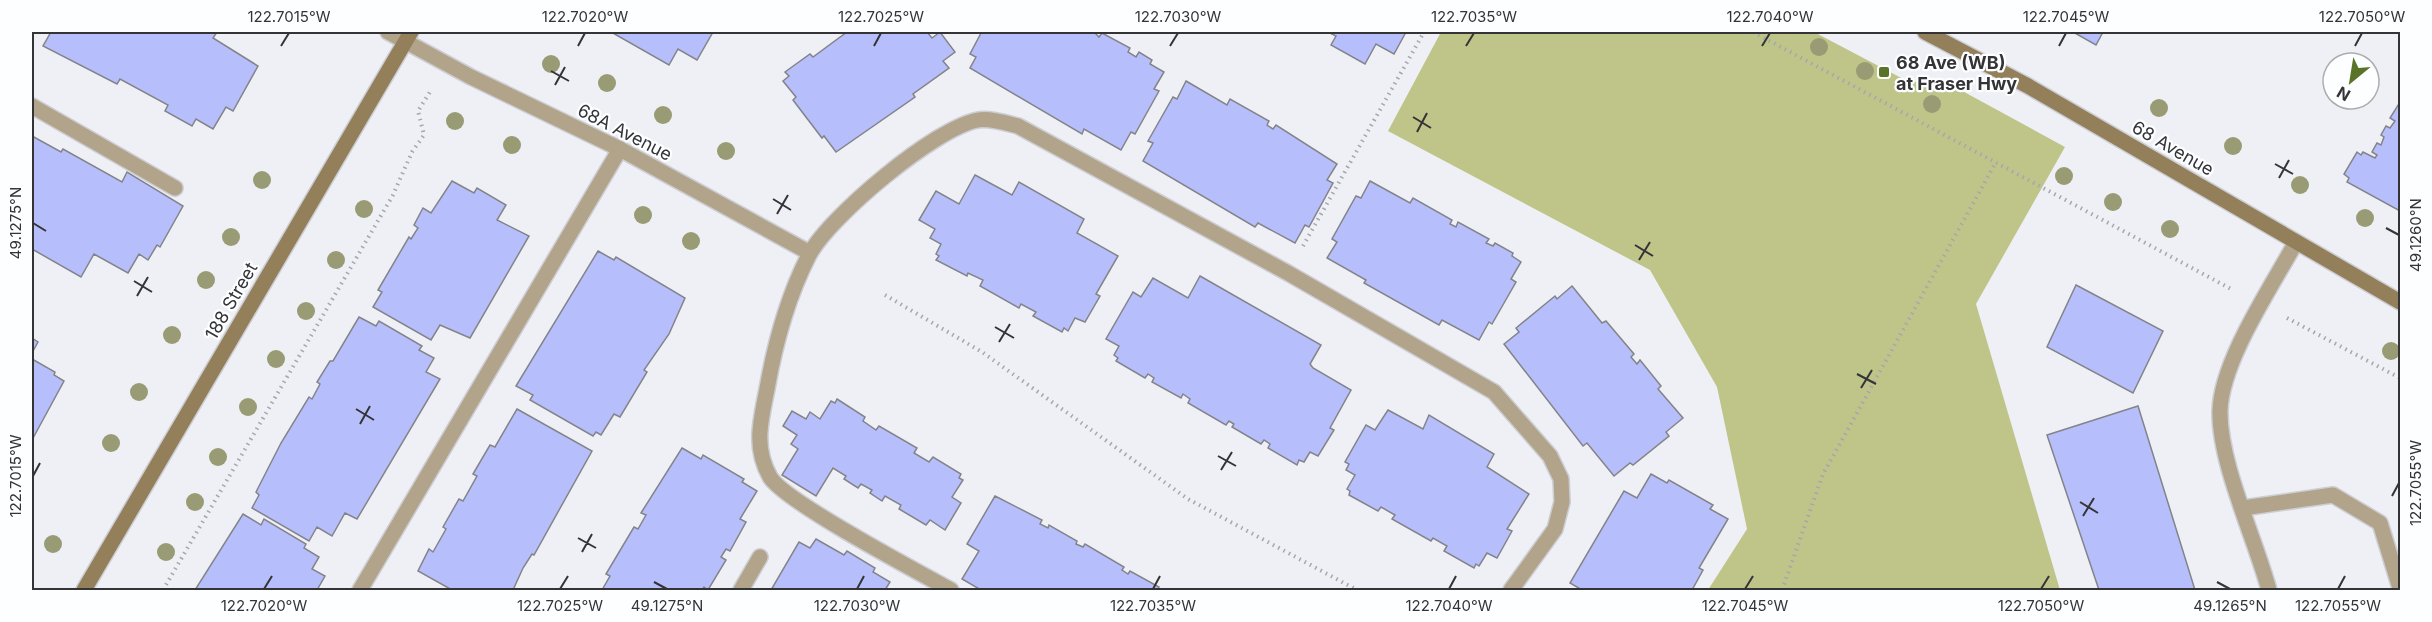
<svg xmlns="http://www.w3.org/2000/svg" width="2432" height="622" viewBox="0 0 2432 622" font-family="Inter,sans-serif">
	<style>
		.green { fill: #bfc588 }
		.building { fill: #b6bffb; stroke: #83848a; stroke-width: 1.5 }
		.lines { fill: none; stroke-linecap: round; stroke-linejoin: round }
		.lane-casing { stroke: #cdced4; stroke-width: 18 }
		.street-casing { stroke: #cdced4; stroke-width: 18 }
		.secondary-casing { stroke: #cdced4; stroke-width: 18 }
		.path { stroke: #a6a7ac; stroke-width: 4; stroke-dasharray: 1.5 4.5; stroke-linecap: butt }
		.lane { stroke: #b2a48b; stroke-width: 15 }
		.street { stroke: #b2a48b; stroke-width: 15 }
		.secondary { stroke: #937f5a; stroke-width: 15 }
		.tree { fill: #989b74 }
		.ticks { fill: none; stroke: #343437; stroke-width: 2 }
		.poi-dot { fill: #597428; stroke: #fdfeff; stroke-width: 2 }
		.labels { text-anchor: middle; dominant-baseline: central; stroke-width: 4.5; stroke-linejoin: round; paint-order: stroke }
		.poi-label { font-size: 18px; font-weight: bold; fill: #343437; stroke: #fdfeff; text-anchor: start }
		.street-label { font-size: 18px; fill: #343437; stroke: #fdfeff }
		.neatline { fill: none; stroke: #343437; stroke-width: 2 }
		.ticks-label { font-size: 15px; text-anchor: middle; fill: #343437 }
	</style>
	<rect width="100%" height="100%" fill="#eff0f6"/>
	<!-- green -->
	<polygon class="green" points="1441,32 1814,32 1909,82 1944,81 2065,147 1976,304 2060,590 1708,590 1747,529 1717,387 1650,270 1388,131"/>
	<!-- building -->
	<g class="building">
		<polygon points="51,32 217,32 213,38 258,66 233,111 226,107 213,129 196,119 192,126 165,111 168,105 120,79 117,84 43,46"/>
		<polygon points="611,32 713,32 697,60 678,49 669,65"/>
		<polygon points="847,32 927,32 932,38 940,32 955,52 943,61 949,68 913,94 915,97 836,152 824,136 822,138 793,100 796,97 783,81 789,76 785,72 810,54 813,57"/>
		<polygon points="978,32 1094,32 1099,37 1102,33 1130,48 1128,52 1136,57 1139,52 1152,60 1150,64 1164,72 1154,89 1159,91 1135,134 1131,132 1121,150 1084,129 1082,134 970,68 976,57 970,54 981,33"/>
		<polygon points="1328,32 1406,32 1394,54 1376,44 1365,64 1331,45 1336,36"/>
		<polygon points="2073,32 2103,32 2096,45"/>
		<polygon points="1186,81 1227,105 1230,99 1269,121 1267,125 1273,129 1276,125 1337,164 1327,180 1333,183 1309,227 1305,225 1295,243 1258,223 1255,227 1143,161 1153,143 1148,141 1173,97 1177,99"/>
		<polygon points="2400,102 2400,211 2347,182 2349,178 2344,174 2357,152 2361,155 2363,152 2375,158 2377,155 2372,152 2377,143 2381,145 2384,137 2381,135 2386,126 2390,128 2395,121 2390,118"/>
		<polygon points="32,136 61,152 63,149 122,182 127,172 183,206 160,247 157,245 148,260 139,254 128,273 94,254 81,277 32,249"/>
		<polygon points="975,175 1012,195 1019,182 1084,219 1077,233 1118,256 1096,294 1100,296 1085,322 1075,318 1068,331 1064,328 1062,332 1033,316 1036,312 1021,304 1019,308 980,286 983,280 968,273 967,276 936,260 939,256 936,254 941,244 930,238 935,229 919,220 936,191 959,204"/>
		<polygon points="452,181 474,193 477,188 506,205 497,220 529,236 470,338 440,325 431,340 373,307 382,292 378,290 409,237 411,239 418,228 414,225 423,208 431,213"/>
		<polygon points="1370,181 1410,203 1413,198 1452,220 1450,224 1456,227 1458,222 1489,239 1486,243 1493,246 1495,243 1513,253 1512,256 1521,262 1511,279 1516,282 1492,324 1489,322 1479,340 1442,320 1439,325 1364,283 1366,280 1327,258 1337,242 1332,239 1356,196 1361,198"/>
		<polygon points="598,251 614,260 616,257 685,298 669,334 644,370 647,372 620,417 614,414 601,435 596,432 593,436 530,400 533,395 516,386"/>
		<polygon points="1200,276 1321,345 1310,364 1313,368 1351,390 1330,428 1334,430 1318,456 1310,452 1304,462 1299,460 1297,465 1268,448 1270,444 1264,440 1261,444 1232,427 1234,424 1229,421 1226,425 1188,403 1190,399 1183,394 1181,398 1152,382 1154,378 1148,374 1145,378 1116,361 1118,358 1114,355 1119,346 1106,339 1133,292 1141,297 1153,278 1188,298"/>
		<polygon points="2076,285 2163,331 2133,393 2047,347"/>
		<polygon points="1572,286 1602,323 1606,321 1634,354 1631,357 1637,364 1640,360 1661,386 1658,389 1683,418 1666,432 1669,436 1633,465 1630,463 1614,476 1587,443 1583,446 1504,344 1519,332 1516,328 1555,296 1557,299"/>
		<polygon points="359,317 376,326 379,321 422,346 419,350 434,358 426,372 440,379 357,519 345,513 332,536 317,527 309,541 252,508 259,495 256,492 281,443 309,397 312,399 320,384 317,382 330,361 333,361"/>
		<polygon points="32,338 38,342 32,353"/>
		<polygon points="32,359 55,372 54,375 64,381 32,440"/>
		<polygon points="837,399 865,417 863,421 876,430 879,426 917,448 914,453 929,462 933,457 961,474 959,478 963,480 952,497 961,503 945,530 930,520 926,525 899,509 901,505 885,496 882,501 870,493 872,490 861,484 858,488 844,479 846,476 833,468 816,496 782,475 798,449 791,444 797,435 783,426 792,411 806,419 810,412 820,419 831,401 835,403"/>
		<polygon points="2138,406 2195,590 2099,590 2047,435"/>
		<polygon points="517,409 592,451 534,555 532,554 523,568 513,590 452,590 418,571 429,549 433,552 446,529 443,527 459,499 463,501 477,476 473,474 490,445 495,447"/>
		<polygon points="1388,410 1423,429 1429,415 1494,454 1487,467 1529,494 1507,529 1512,531 1497,558 1487,553 1479,566 1476,564 1474,568 1444,551 1447,546 1433,538 1431,541 1392,519 1395,515 1381,507 1378,511 1349,495 1350,491 1347,489 1355,475 1346,470 1349,464 1345,462 1366,425 1375,430"/>
		<polygon points="682,448 701,459 703,455 744,479 742,482 757,491 740,519 746,522 730,551 726,549 721,557 726,560 708,590 704,587 702,590 602,590 610,576 606,574 634,527 638,529 646,515 641,513"/>
		<polygon points="1651,474 1667,483 1669,480 1713,505 1710,509 1728,519 1699,568 1703,570 1692,590 1582,590 1570,583 1624,491 1637,498"/>
		<polygon points="995,496 1042,520 1040,524 1048,528 1049,525 1077,541 1076,544 1083,547 1085,544 1124,567 1122,570 1128,574 1130,571 1159,587 1157,590 981,590 962,579 979,551 967,544"/>
		<polygon points="243,514 261,525 264,519 306,544 304,548 319,557 312,569 325,576 317,590 195,590"/>
		<polygon points="816,539 844,555 847,551 875,568 873,572 890,582 885,590 771,590 799,542 810,548"/>
	</g>
	<g class="lines">
		<!-- lane casing -->
		<g class="lane-casing">
			<g id="lane">
				<polyline points="32,106 175,188"/>
				<polyline points="2243,508 2333,495 2380,523 2400,588"/>
				<polyline points="360,590 620,149"/>
				<polyline points="741,590 760,557"/>
				<path d="M951,590C918,572 784,501 770,477C753,447 761,420 767,389C775,343 788,296 809,255C830,216 935,128 978,120C990,118 1006,123 1018,126L1288,273L1494,392L1550,456L1561,479L1562,502L1555,529L1511,590"/>
				<path d="M2269,590C2255,538 2219,463 2220,411C2221,361 2272,286 2296,242"/>
			</g>
		</g>
		<!-- street casing -->
		<g class="street-casing">
			<polyline id="street" points="388,32 471,77 620,149 810,253"/>
		</g>
		<!-- secondary casing -->
		<g class="secondary-casing">
			<g id="secondary">
				<polyline points="1925,32 2028,86 2400,302"/>
				<polyline points="84,590 411,32"/>
			</g>
		</g>
		<!-- path -->
		<g class="path">
			<polyline points="1753,32 2233,290"/>
			<polyline points="1303,246 1424,32"/>
			<polyline points="885,295 982,352 1188,499 1357,590"/>
			<polyline points="2287,318 2400,378"/>
			<polyline points="163,590 393,195 412,152 424,135 418,111 430,92"/>
			<polyline points="1782,590 1823,474 1995,164"/>
		</g>
		<!-- lane -->
		<use href="#lane" class="lane"/>
		<!-- street -->
		<use href="#street" class="street"/>
		<!-- secondary -->
		<use href="#secondary" class="secondary"/>
	</g>
	<!-- trees -->
	<g class="tree">
		<circle cx="1819" cy="47" r="9"/>
		<circle cx="551" cy="64" r="9"/>
		<circle cx="1865" cy="71" r="9"/>
		<circle cx="607" cy="83" r="9"/>
		<circle cx="1932" cy="104" r="9"/>
		<circle cx="2159" cy="108" r="9"/>
		<circle cx="663" cy="115" r="9"/>
		<circle cx="455" cy="121" r="9"/>
		<circle cx="512" cy="145" r="9"/>
		<circle cx="2233" cy="146" r="9"/>
		<circle cx="726" cy="151" r="9"/>
		<circle cx="2064" cy="176" r="9"/>
		<circle cx="262" cy="180" r="9"/>
		<circle cx="2300" cy="185" r="9"/>
		<circle cx="2113" cy="202" r="9"/>
		<circle cx="364" cy="209" r="9"/>
		<circle cx="643" cy="215" r="9"/>
		<circle cx="2365" cy="218" r="9"/>
		<circle cx="2170" cy="229" r="9"/>
		<circle cx="231" cy="237" r="9"/>
		<circle cx="691" cy="241" r="9"/>
		<circle cx="336" cy="260" r="9"/>
		<circle cx="206" cy="280" r="9"/>
		<circle cx="306" cy="311" r="9"/>
		<circle cx="172" cy="335" r="9"/>
		<circle cx="2391" cy="351" r="9"/>
		<circle cx="276" cy="359" r="9"/>
		<circle cx="139" cy="392" r="9"/>
		<circle cx="248" cy="407" r="9"/>
		<circle cx="111" cy="443" r="9"/>
		<circle cx="218" cy="457" r="9"/>
		<circle cx="195" cy="502" r="9"/>
		<circle cx="53" cy="544" r="9"/>
		<circle cx="166" cy="552" r="9"/>
	</g>
	<!-- ticks -->
	<path class="ticks" d="M281,46L289,33M578,46L585,33M874,46L881,33M1170,46L1178,33M1466,46L1474,33M1762,46L1770,33M2059,46L2066,33M2355,46L2362,33M551,71L569,81M555,85L565,67M1413,117L1431,128M1417,132L1427,113M2275,164L2293,174M2279,178L2289,160M773,199L791,210M777,214L788,195M33,223L46,231M2386,228L2399,235M1635,245L1653,256M1639,260L1650,242M134,281L152,292M137,296L148,277M995,327L1014,338M999,342L1010,324M1857,374L1876,384M1861,388L1872,370M356,409L374,420M360,424L370,406M1218,456L1236,466M1221,470L1232,452M33,476L40,463M2392,496L2399,483M2080,502L2098,513M2083,516L2094,498M578,538L596,548M582,552L592,534M654,582L667,589M2217,582L2230,589M264,589L272,576M560,589L568,576M857,589L864,576M1153,589L1160,576M1449,589L1456,576M1745,589L1753,576M2041,589L2049,576M2338,589L2345,576"/>
	<!-- markers -->
	<rect class="poi-dot" x="1878" y="66" width="12" height="12" rx="3"/>
	<g class="labels">
		<!-- poi labels -->
		<g class="poi-label">
			<text x="1896" y="62">68 Ave (WB)<tspan x="1896" dy="21">at Fraser Hwy</tspan></text>
		</g>
		<!-- street labels -->
		<g class="street-label">
			<text transform="translate(625 132) rotate(27)">68A Avenue</text>
			<text transform="translate(2173 148) rotate(30)">68 Avenue</text>
			<text transform="translate(231 301) rotate(-60)">188 Street</text>
		</g>
	</g>
	<!-- border -->
	<rect width="2432" height="622" fill="none" stroke="#fdfeff" stroke-width="66"/>
	<!-- north arrow -->
	<g transform="translate(2351 81) rotate(210)"><circle r="28" fill="#fdfeff" stroke="#adadaf" stroke-width="1.5"/>
	<path d="M0-4.5L10 22L0 15L-10 22Z" fill="#597428"/>
	<text y="-9" font-size="16" font-weight="bold" text-anchor="middle" fill="#343437">N</text>
	</g>
	<rect x="33" y="33" width="2366" height="556" class="neatline"/>
	<g class="ticks-label">
		<text x="289" y="22">122.7015°W</text>
		<text x="585" y="22">122.7020°W</text>
		<text x="881" y="22">122.7025°W</text>
		<text x="1178" y="22">122.7030°W</text>
		<text x="1474" y="22">122.7035°W</text>
		<text x="1770" y="22">122.7040°W</text>
		<text x="2066" y="22">122.7045°W</text>
		<text x="2362" y="22">122.7050°W</text>
		<text transform="translate(16 223) rotate(-90)" y="5">49.1275°N</text>
		<text transform="translate(2416 235) rotate(-90)" y="5">49.1260°N</text>
		<text transform="translate(16 476) rotate(-90)" y="5">122.7015°W</text>
		<text transform="translate(2416 483) rotate(-90)" y="5">122.7055°W</text>
		<text x="264" y="611">122.7020°W</text>
		<text x="560" y="611">122.7025°W</text>
		<text x="667" y="611">49.1275°N</text>
		<text x="857" y="611">122.7030°W</text>
		<text x="1153" y="611">122.7035°W</text>
		<text x="1449" y="611">122.7040°W</text>
		<text x="1745" y="611">122.7045°W</text>
		<text x="2041" y="611">122.7050°W</text>
		<text x="2230" y="611">49.1265°N</text>
		<text x="2338" y="611">122.7055°W</text>
	</g>
</svg>
